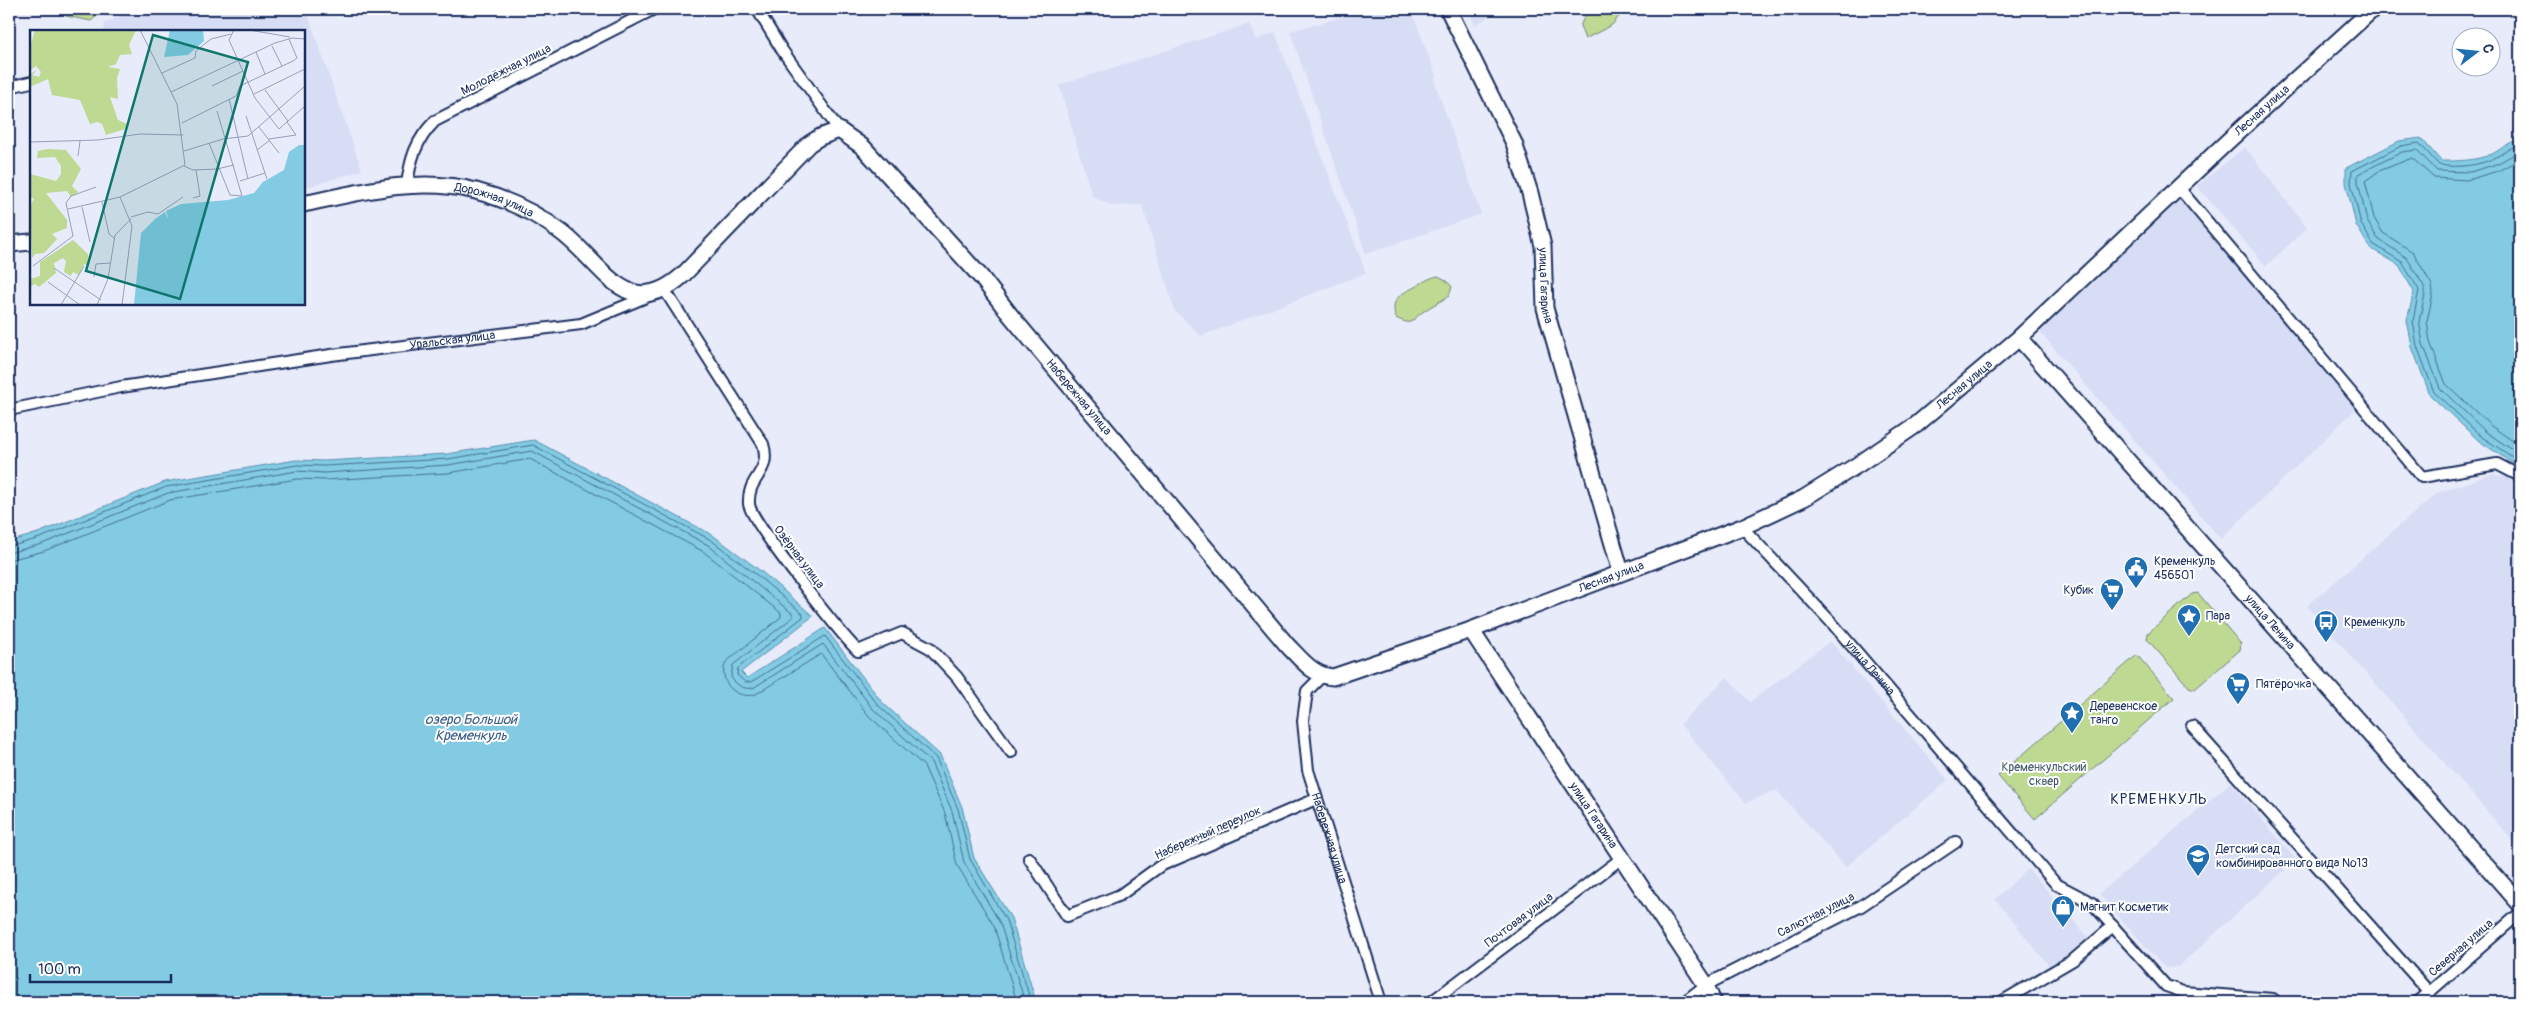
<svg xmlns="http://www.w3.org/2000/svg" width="2529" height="1011" viewBox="0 0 2529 1011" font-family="Pangolin,sans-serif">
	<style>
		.built { fill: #d8ddf6 }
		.green { fill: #bed991; stroke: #6c8478 }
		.water { fill: #82cbe3; stroke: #598dae }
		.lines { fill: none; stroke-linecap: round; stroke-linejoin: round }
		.shore { stroke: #446d93; stroke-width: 1 }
		.street-casing { stroke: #1b2f5e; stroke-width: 14 }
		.secondary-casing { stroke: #1b2f5e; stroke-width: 19 }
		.street { stroke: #fff; stroke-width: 10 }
		.secondary { stroke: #fff; stroke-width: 15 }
		.labels { text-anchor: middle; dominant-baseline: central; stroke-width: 4; stroke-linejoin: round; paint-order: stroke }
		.street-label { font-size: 12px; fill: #1b2f5e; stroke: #fff }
		.poi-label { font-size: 12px; fill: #1b2f5e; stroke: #fff; text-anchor: start }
		.park-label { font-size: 12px; fill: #445a6b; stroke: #fff }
		.water-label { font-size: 14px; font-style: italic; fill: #3a5e86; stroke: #fff }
		.quarter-label { font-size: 15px; letter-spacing: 1px; fill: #1b2f5e; stroke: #fff }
		.inset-road { fill: none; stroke: #96a0bc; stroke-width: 1 }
		.view { fill: #0f766e; fill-opacity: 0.15; stroke: #0f766e; stroke-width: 2.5 }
		.inset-edge { fill: none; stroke: #1b2f5e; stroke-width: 2.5 }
	</style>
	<rect width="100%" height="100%" fill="#e8ebfa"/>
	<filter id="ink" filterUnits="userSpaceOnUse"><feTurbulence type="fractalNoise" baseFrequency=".02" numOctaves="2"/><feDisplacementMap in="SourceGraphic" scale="10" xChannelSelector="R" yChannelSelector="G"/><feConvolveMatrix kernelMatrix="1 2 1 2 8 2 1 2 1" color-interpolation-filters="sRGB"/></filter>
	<g filter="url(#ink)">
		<!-- built -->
		<g class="built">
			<polygon points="138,9 306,9 362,170 304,188 304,31 104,31 105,23"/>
			<polygon points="1373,9 1411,9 1436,75 1434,80 1481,214 1366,254 1290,31"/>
			<polygon points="1467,9 1501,9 1475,25"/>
			<polygon points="1249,24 1256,40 1275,32 1366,273 1201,336 1175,311 1142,205 1111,206 1092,196 1059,85"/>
			<polygon points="2245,147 2307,228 2266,266 2197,186"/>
			<polygon points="2179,198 2357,408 2221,539 2037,329"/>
			<polygon points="2492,474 2520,480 2520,849 2307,606 2437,493"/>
			<polygon points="1830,641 1948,780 1846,867 1776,790 1746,803 1680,724 1727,677 1750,702"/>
			<polygon points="2231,782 2296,860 2178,967 2165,968 2099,894"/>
			<polygon points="2028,869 2090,939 2066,960 2049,966 1995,899"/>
		</g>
		<!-- green -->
		<g class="green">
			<polygon points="66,9 105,9 91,21 66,16"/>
			<polygon points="1588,9 1625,9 1612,25 1585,39 1580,26"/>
			<path d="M1438,276L1446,280L1452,287L1449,296C1441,301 1431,306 1424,311C1411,320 1414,327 1396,318C1390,301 1398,295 1413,288C1422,283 1428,278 1438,276Z"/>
			<polygon points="2198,593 2241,644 2240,650 2195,689 2189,687 2147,639 2148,633 2192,594"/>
			<polygon points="2137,655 2174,698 2035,819 1998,776"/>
		</g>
		<!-- water -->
		<g class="water">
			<path d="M2421,138L2441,161C2458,161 2475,161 2492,154C2502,149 2509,141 2520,140V468L2479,441L2430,395L2412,347L2407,320L2414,292L2399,265L2370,248L2356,225L2346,183V168L2399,141Z"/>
			<polygon points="534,440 714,536 762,572 813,616 741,672 747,678 825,628 882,702 940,755 962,807 974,858 1011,918 1036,1002 9,1002 9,542 38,533 165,482 296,460 324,461 447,454"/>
		</g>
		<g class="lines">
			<!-- shore -->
			<g class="shore">
				<path d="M2520,145C2511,146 2504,153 2496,157C2480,166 2457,168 2439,165L2419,143L2401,146L2352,171L2351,183L2361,224L2373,244L2402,262L2419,290L2413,321L2417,346L2434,392L2482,437L2520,462"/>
				<polyline points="2520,151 2497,164 2470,172 2437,171 2417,150 2402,152 2358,174 2358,182 2367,221 2378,239 2407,258 2425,288 2425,295 2419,321 2423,344 2440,388 2486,432 2520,455"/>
				<polyline points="2520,159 2498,171 2467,180 2434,178 2412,158 2379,171 2365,181 2374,218 2383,233 2413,252 2432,285 2433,294 2427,321 2430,342 2446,384 2491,426 2520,446"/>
				<polyline points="9,547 40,538 166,487 297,465 324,466 448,459 533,445 711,540 758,576 803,614 803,617 738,668 737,675 745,682 751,682 825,636 878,705 936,758 958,809 970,859 1006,920 1031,1002"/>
				<path d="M9,553L42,544L168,493L297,471L324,473L448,465L532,451L708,545L793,614V617L733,665L731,677C736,685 744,690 753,688L823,644L873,709L931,762L952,811L964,862L1000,923L1025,1002"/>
				<path d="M9,560L44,551L170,500L297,479L325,480L448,473L530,459L704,552L781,613V617L726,662C717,681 736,701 756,694L821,654L869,716L924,766L945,813L957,865L994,926L1017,1002"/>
			</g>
			<!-- street casing -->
			<g class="street-casing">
				<g id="street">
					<polyline points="757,9 782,50 839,130"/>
					<polyline points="9,87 31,82"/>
					<path d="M407,186C410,159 416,140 435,121L654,9"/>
					<polyline points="2179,188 2422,477 2497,464 2520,476"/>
					<path d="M664,289L763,444C772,474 747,476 749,504C750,521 841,634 858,651L902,633L930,648L957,677L1011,752"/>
					<path id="s1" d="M9,410L121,387L331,355L581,324L651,295"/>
					<path id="s2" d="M1742,527L1832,623L2056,884L2092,903L2166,986L2183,992L2273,999L2276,1002"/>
					<path id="s3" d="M1322,676L1307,691L1303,721L1308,770L1381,1002"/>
					<polyline points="2192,726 2429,992"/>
					<polyline points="1029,858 1067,916 1120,895 1160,866 1316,799"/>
					<polyline points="1431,1002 1622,858"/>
					<polyline points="1684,1002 1706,985 1861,906 1956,842"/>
					<polyline points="2001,1002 2073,960 2113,926"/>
					<polyline points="2418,1002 2520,913"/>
				</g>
			</g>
			<!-- secondary casing -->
			<g class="secondary-casing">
				<g id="secondary">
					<path id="s4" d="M1448,9L1514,143L1530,193L1543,246L1545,308L1621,572"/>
					<path id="s5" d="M304,204C359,192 419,176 476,191C506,199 536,213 561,232C603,263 626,325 683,275L809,144L820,137L839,130L863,147L981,277L1011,316L1287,645C1301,659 1313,676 1333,677L1471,630L1742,527L1804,498L1859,464L1916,425L2019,338L2228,141L2373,9"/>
					<polyline points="9,244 31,242"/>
					<path id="s6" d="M2019,338L2520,904"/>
					<path id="s7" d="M1471,630L1706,985L1713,1002"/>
				</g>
			</g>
			<!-- street -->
			<use href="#street" class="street"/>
			<!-- secondary -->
			<use href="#secondary" class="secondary"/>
		</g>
	</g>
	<!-- icons -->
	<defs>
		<g id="civic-pin" transform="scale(1.25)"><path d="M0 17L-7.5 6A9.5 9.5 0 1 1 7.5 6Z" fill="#1f6fb2" stroke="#fff"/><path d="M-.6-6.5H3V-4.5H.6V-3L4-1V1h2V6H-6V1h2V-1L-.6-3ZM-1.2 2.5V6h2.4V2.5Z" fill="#fff"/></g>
		<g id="supermarket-pin" transform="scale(1.25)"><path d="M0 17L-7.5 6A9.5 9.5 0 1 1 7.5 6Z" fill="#1f6fb2" stroke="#fff"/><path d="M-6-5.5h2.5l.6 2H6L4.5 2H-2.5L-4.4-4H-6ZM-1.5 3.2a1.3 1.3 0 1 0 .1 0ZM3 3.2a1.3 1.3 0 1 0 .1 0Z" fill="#fff"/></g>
		<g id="sight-pin" transform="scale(1.25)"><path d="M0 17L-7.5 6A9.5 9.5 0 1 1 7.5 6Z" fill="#1f6fb2" stroke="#fff"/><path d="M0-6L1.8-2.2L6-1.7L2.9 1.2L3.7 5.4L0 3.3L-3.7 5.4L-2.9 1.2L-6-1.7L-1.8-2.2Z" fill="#fff"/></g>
		<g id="bus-pin" transform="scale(1.25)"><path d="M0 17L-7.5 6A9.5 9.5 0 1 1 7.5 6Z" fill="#1f6fb2" stroke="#fff"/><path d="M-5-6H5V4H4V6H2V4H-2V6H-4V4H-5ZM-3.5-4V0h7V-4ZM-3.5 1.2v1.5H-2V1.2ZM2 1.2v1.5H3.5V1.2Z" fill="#fff"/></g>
		<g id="school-pin" transform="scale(1.25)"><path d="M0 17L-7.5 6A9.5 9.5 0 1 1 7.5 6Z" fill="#1f6fb2" stroke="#fff"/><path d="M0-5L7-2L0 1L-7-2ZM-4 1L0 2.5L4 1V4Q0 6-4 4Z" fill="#fff"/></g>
		<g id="shop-pin" transform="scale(1.25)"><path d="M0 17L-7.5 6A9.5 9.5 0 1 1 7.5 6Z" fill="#1f6fb2" stroke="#fff"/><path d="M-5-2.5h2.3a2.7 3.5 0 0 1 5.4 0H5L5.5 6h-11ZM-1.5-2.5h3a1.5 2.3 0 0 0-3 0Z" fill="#fff"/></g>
	</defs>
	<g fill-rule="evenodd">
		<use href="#civic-pin" x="2136" y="568"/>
		<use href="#supermarket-pin" x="2112" y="590"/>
		<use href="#sight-pin" x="2189" y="616"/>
		<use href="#bus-pin" x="2326" y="622"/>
		<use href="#supermarket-pin" x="2238" y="684"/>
		<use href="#sight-pin" x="2072" y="713"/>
		<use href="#school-pin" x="2198" y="856"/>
		<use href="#shop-pin" x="2063" y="907"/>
	</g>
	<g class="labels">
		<!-- street labels -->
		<g class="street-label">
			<text transform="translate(506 70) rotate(-27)">Молодёжная улица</text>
			<text stroke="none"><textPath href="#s5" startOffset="2481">Лесная улица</textPath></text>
			<text stroke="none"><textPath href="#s5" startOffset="194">Дорожная улица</textPath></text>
			<text stroke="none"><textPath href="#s4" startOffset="296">улица Гагарина</textPath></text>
			<text stroke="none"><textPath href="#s1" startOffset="449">Уральская улица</textPath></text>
			<text stroke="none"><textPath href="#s5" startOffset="2076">Лесная улица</textPath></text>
			<text stroke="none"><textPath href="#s5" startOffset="994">Набережная улица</textPath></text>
			<text transform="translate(799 557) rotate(53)">Озёрная улица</text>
			<text stroke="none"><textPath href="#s5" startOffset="1671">Лесная улица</textPath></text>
			<text stroke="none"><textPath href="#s6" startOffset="379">улица Ленина</textPath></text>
			<text stroke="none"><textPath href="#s2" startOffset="190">улица Ленина</textPath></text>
			<text stroke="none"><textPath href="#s7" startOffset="222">улица Гагарина</textPath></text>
			<text transform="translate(1208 833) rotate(-24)">Набережный переулок</text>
			<text stroke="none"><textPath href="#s3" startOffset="172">Набережная улица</textPath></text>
			<text transform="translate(1816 915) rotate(-27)">Салютная улица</text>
			<text transform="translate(1519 920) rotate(-37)">Почтовая улица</text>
			<text transform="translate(2461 948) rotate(-41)">Северная улица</text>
		</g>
		<!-- poi labels -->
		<g class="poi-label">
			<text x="2154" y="561">Кременкуль<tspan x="2154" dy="14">456501</tspan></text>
			<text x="2094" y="590" text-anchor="end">Кубик</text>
			<text x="2206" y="616">Пара</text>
			<text x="2344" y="622">Кременкуль</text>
			<text x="2256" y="684">Пятёрочка</text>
			<text x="2090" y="706">Деревенское<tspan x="2090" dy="14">танго</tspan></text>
			<text x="2216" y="849">Детский сад<tspan x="2216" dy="14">комбинированного вида №13</tspan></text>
			<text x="2080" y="907">Магнит Косметик</text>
		</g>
		<!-- park labels -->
		<g class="park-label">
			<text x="2044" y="767">Кременкульский<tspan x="2044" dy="14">сквер</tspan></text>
		</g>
		<!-- water labels -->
		<g class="water-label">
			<text x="471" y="719">озеро Большой<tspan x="471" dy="16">Кременкуль</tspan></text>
		</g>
		<!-- quarter labels -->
		<g class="quarter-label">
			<text x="2159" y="799">КРЕМЕНКУЛЬ</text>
		</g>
	</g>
	<!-- overview -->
	<g transform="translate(30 30)">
		<rect width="275" height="275" fill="#e8ebfa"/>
		<path d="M5,0H106L99,15L102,24L90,25L86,34L78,37L90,39L87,48L88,69L80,67L88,90L97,94L95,99L76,105L72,94L67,92L60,94L62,99L50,70L22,65L18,49L0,57V44L7,40L2,45L9,47L11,42L6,36L0,41L1,14ZM18,119L36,120L51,139L42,156L48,162L41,167L37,161L16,163L37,190V198L22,204L27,209L14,223L5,224L2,228L0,176L4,169L0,167V144L26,151L31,144V136L25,127L7,128L8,121ZM43,210L58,224L59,236L54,234L49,245L43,242L41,246L34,242L36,231L33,228L24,233L26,243L9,257L5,254L0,257V249L10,246V232Z" fill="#bed991"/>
		<path d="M140,0H173L174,11L158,25L134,27ZM269,115H275V275H104L111,203L125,189L135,182L139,190L136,181L151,174L198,170L224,163L233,152L254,140L259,122Z" fill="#82cbe3"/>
		<path class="inset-road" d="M204,0L199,10L225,68L249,99L275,76M219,0L260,7M242,16L252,36M226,22L235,44M132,43L165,28L166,21L181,9L201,4M182,56L213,41M235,60L249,79M141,62L245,13L262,8L275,9M224,64L275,39M199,69L218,149M249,79L258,91M216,86L237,149M152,93L206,66L210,56L263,31L267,28L259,9M229,97L249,123M239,109L266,105L257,92M0,112L68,110L110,104L153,105M179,113L200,165L212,166L187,81M227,120L240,110M154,121L193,109L218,106L275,56M48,126L50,111M154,136L163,140L187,139L204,135M210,151L235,143M163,168L170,166L166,140M72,172L79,204L84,208M52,177L60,212M38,179L90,167M101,187L118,182L128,184L153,167M3,236L43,206L36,173L41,166L66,157M24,238L71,270M64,247L66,234L81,233M18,252L50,275M31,275L54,236M67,275L78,249L85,205L101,189M92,275L102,196L90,167L155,135L147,74L110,0"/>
		<path class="view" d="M123,5L218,32L150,269L56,241Z"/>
		<rect width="275" height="275" class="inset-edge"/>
	</g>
	<!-- margin -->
	<rect width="2529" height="1011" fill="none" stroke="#fff" stroke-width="30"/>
	<rect x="15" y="15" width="2499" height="981" fill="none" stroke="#1b2f5e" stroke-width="2" filter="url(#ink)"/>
	<!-- north arrow -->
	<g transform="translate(2476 52) rotate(74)"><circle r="24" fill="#ffffff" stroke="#a4acbf"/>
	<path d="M0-4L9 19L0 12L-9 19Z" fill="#1f6fb2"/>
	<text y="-8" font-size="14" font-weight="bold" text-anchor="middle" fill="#1b2f5e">С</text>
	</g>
	<!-- scale -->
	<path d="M30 974v8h141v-8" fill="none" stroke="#1b2f5e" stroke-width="2.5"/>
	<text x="38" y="974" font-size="15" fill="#1b2f5e" stroke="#ffffff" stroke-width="4" paint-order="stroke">100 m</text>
</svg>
